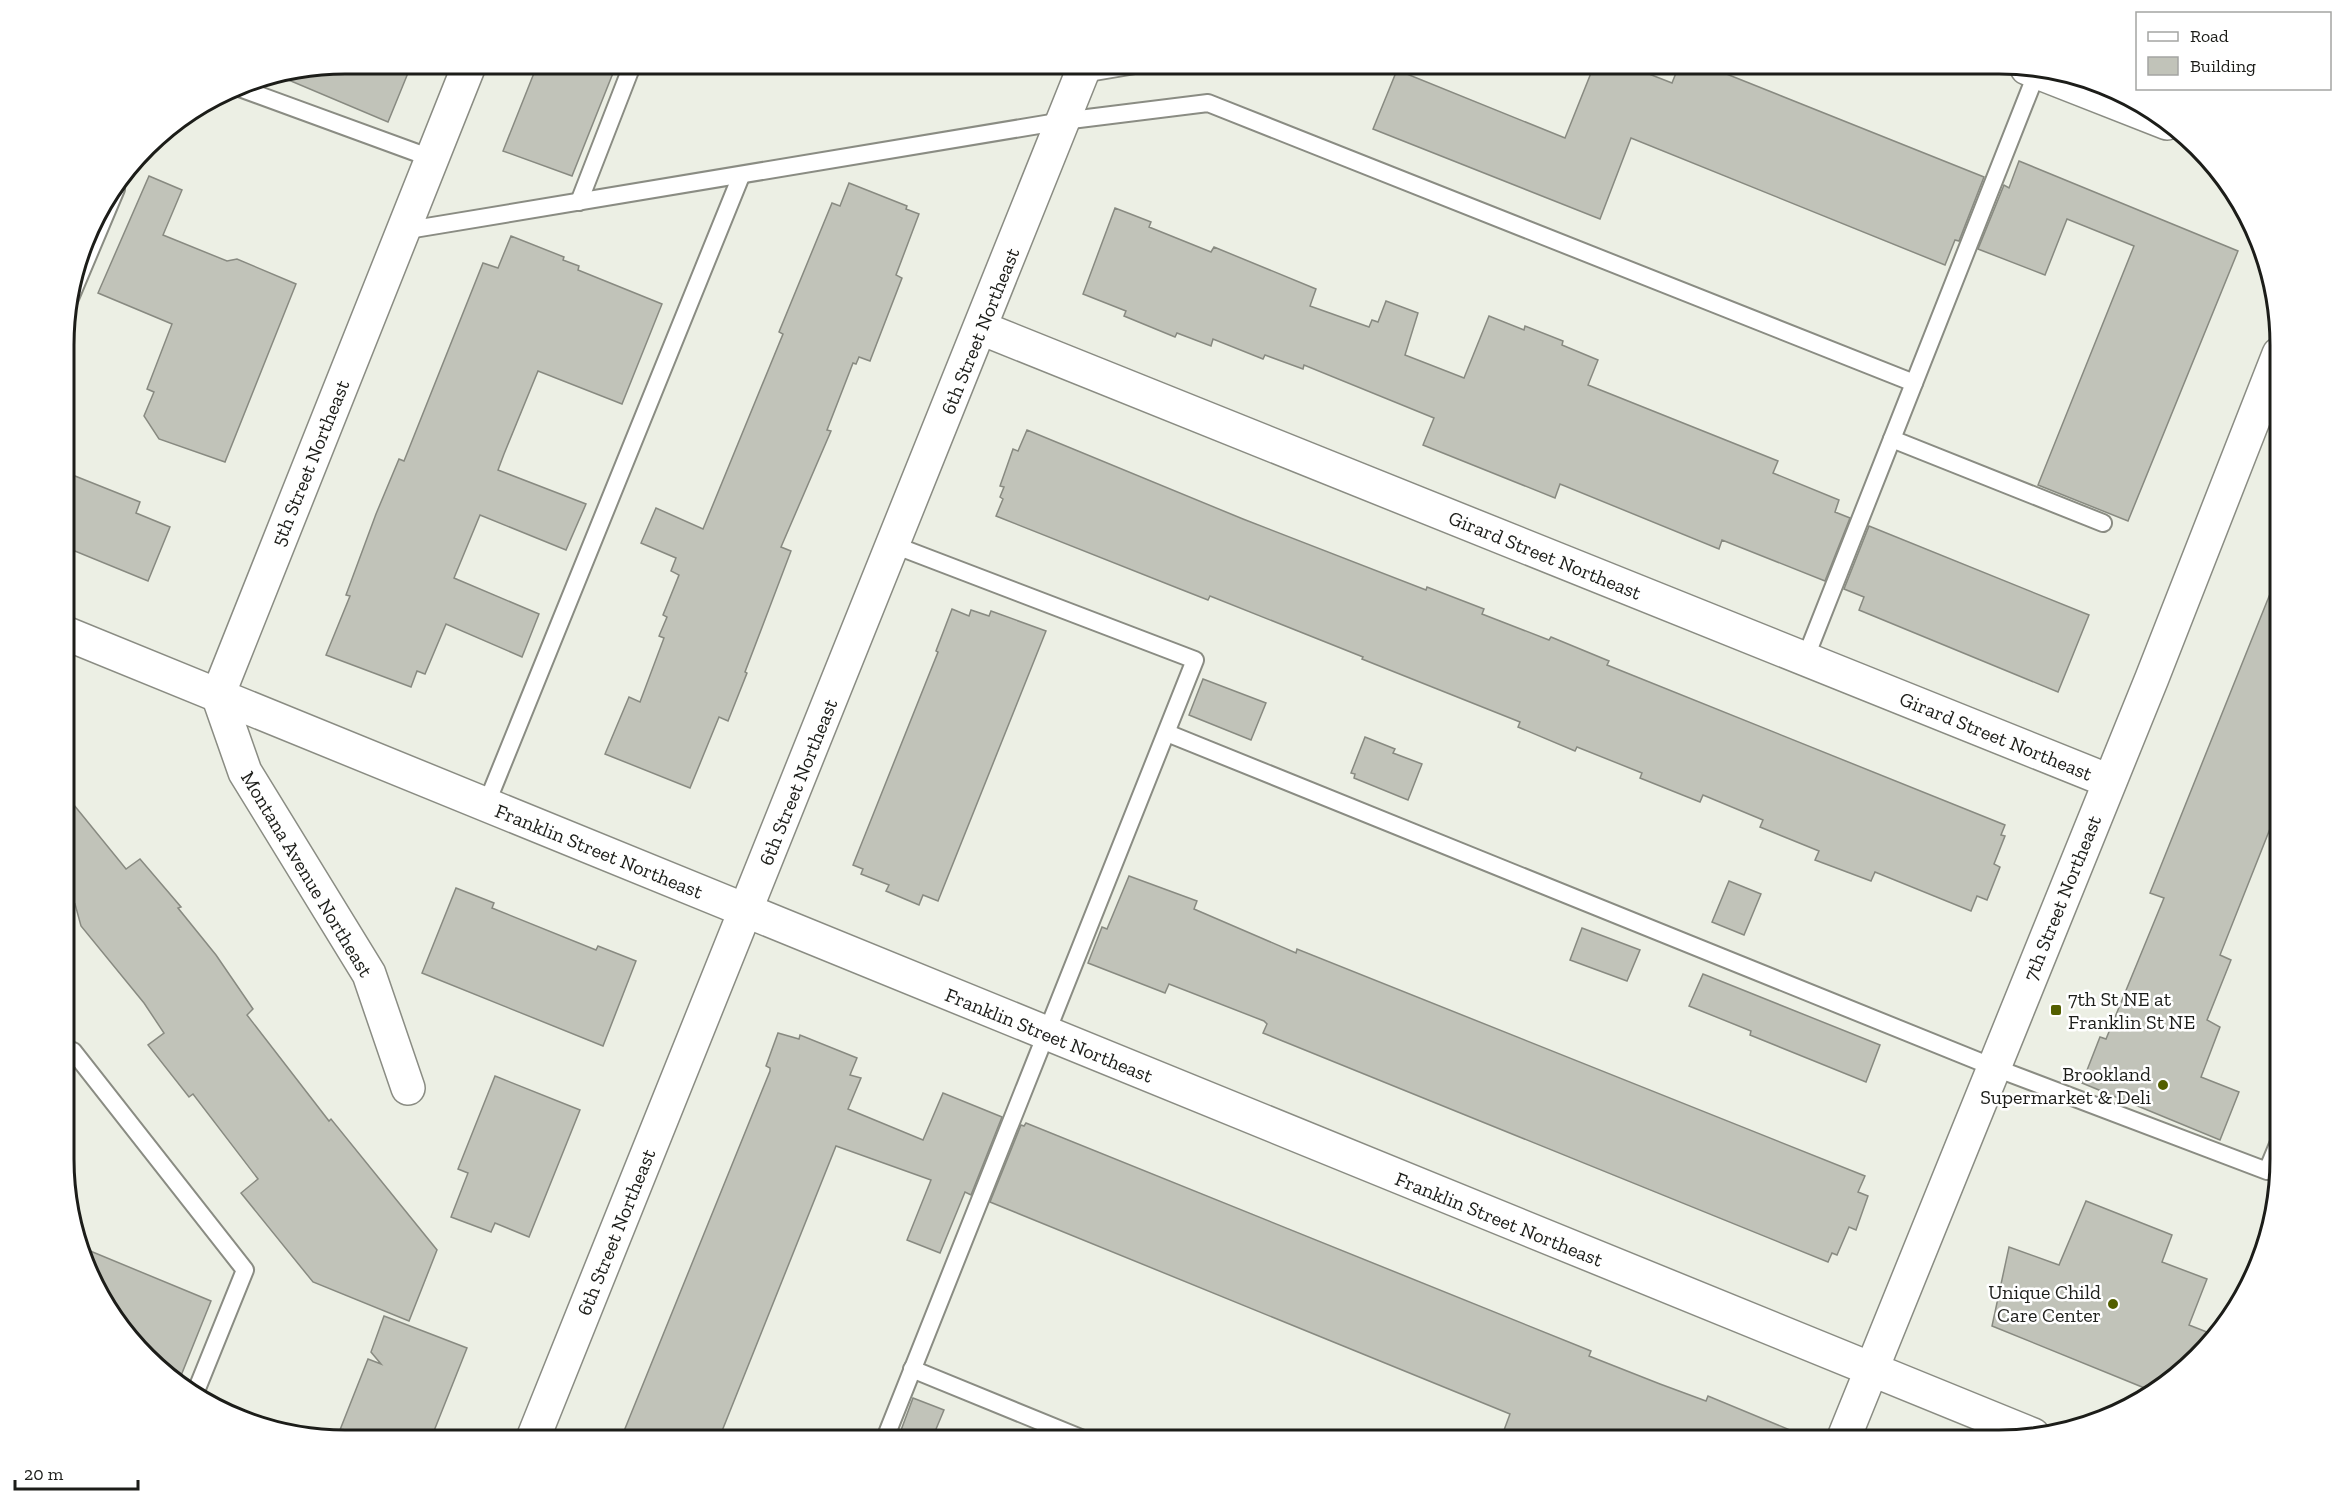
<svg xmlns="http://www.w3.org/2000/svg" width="2343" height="1504" viewBox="0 0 2343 1504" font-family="'Zilla Slab',serif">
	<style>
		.building { fill: #c1c3b9; stroke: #888a81; stroke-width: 1.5 }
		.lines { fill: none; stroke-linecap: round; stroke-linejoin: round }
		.service-casing { stroke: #8a8c83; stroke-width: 20 }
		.minor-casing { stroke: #8a8c83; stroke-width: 36 }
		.tertiary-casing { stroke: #8a8c83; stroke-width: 36 }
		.service { stroke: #fff; stroke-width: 16 }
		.minor { stroke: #fff; stroke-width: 33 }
		.tertiary { stroke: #fff; stroke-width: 33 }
		.poi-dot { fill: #535f00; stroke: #fff; stroke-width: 2 }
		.labels { text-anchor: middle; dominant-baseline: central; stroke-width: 5; stroke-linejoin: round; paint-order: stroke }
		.street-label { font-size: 20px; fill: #1c1d19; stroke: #fff }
		.poi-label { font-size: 20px; fill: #1c1d19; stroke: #fff; text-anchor: end }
		.rim { fill: none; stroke: #1c1d19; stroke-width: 3 }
	</style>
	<rect width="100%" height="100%" fill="#ecefe4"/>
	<!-- building -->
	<g class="building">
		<polygon points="345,63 383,63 408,73 388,122 279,76"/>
		<polygon points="538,63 617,63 572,176 503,151"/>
		<polygon points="1595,63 1621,63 1672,83 1680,63 1699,63 1984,177 1959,241 1955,240 1945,265 1631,138 1600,219 1373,129 1397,70 1565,138"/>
		<polygon points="2019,161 2238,251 2128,521 2038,485 2134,246 2067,219 2045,275 1978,249 2004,185 2009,188"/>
		<polygon points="149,176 182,190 163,235 227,261 237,259 296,284 225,462 159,439 144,416 154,392 147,389 172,324 98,293"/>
		<polygon points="849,183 907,206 906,209 919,214 896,275 902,278 870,361 859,357 856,364 853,363 827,430 831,431 781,547 791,551 745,672 747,673 728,721 719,717 690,788 605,754 629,697 640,702 664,638 659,636 667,617 663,615 679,575 671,571 676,558 641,543 656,508 703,529 783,334 779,332 832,203 840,206"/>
		<polygon points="1115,208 1151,222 1149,227 1211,252 1214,247 1316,289 1310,306 1369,327 1372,320 1378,322 1386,301 1418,313 1405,355 1464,378 1489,316 1524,330 1525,326 1563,341 1562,345 1598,360 1588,385 1778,461 1773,473 1839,500 1835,512 1850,518 1825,581 1722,540 1719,549 1560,484 1555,498 1423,445 1434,418 1304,365 1303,369 1265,355 1263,359 1213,339 1211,346 1177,333 1175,337 1124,316 1126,311 1083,294"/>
		<polygon points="511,236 564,257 563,260 579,266 578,270 662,304 622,404 538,371 504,454 498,470 586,504 566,550 480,515 454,578 539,614 522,657 446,624 425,674 417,671 411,687 326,655 350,596 346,595 376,514 399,459 404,461 483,263 498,268"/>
		<polygon points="1027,430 1243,519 1426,590 1427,587 1484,609 1482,614 1549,640 1551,637 1609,661 1607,665 2005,825 2001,835 2005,836 1994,864 2000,867 1987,900 1977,896 1971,911 1875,872 1871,881 1815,860 1819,851 1760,827 1763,820 1703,795 1700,802 1640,778 1642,773 1577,747 1575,751 1518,727 1520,722 1362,659 1363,657 1210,596 1208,600 1180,589 996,516 1003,499 1000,497 1004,487 1000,486 1013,449 1018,451"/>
		<polygon points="65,472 140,502 136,513 170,527 148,581 65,547"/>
		<polygon points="1869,526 2089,615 2058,692 1859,610 1864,597 1844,589"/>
		<polygon points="2278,574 2279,806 2220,955 2231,960 2207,1020 2220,1027 2201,1077 2239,1092 2220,1140 2082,1083 2100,1037 2106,1039 2164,898 2150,893"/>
		<polygon points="952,609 969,616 971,610 989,616 991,611 1046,631 938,901 923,895 919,905 886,891 889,885 861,874 863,869 853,865 938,652 936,651"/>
		<polygon points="1203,679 1266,703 1251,740 1189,715"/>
		<polygon points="1365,737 1395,749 1393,753 1422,764 1408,800 1354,778 1355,774 1351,773"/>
		<polygon points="65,794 126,869 140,859 181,907 178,908 216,955 253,1009 247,1015 329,1121 331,1119 437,1250 409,1321 313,1282 241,1193 258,1179 193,1094 189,1097 148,1045 164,1033 144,1003 81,926 75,904 65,912"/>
		<polygon points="1129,876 1197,901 1194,909 1296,953 1297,949 1865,1176 1858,1192 1868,1196 1856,1230 1849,1227 1837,1255 1832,1253 1828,1262 1263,1033 1267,1024 1264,1021 1169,984 1165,993 1088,963 1102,927 1107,929"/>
		<polygon points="1729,881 1761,894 1744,935 1712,922"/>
		<polygon points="456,888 494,903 492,908 596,950 598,946 636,961 603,1046 422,973"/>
		<polygon points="1582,928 1640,950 1627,981 1570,960"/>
		<polygon points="1703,974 1880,1045 1866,1082 1750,1035 1751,1031 1689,1006"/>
		<polygon points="778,1033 799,1039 800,1035 857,1058 850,1075 861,1078 848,1109 923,1140 943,1093 1002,1117 971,1195 965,1192 940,1253 907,1240 931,1180 836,1146 718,1441 620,1441 770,1071 770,1068 766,1066"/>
		<polygon points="495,1076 580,1110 529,1237 495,1223 491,1232 451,1217 468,1173 458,1169"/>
		<polygon points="1026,1123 1591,1351 1589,1356 1660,1384 1706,1401 1708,1396 1814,1440 1500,1441 1510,1414 990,1202 1021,1125 1024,1126"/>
		<polygon points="2086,1201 2172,1235 2162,1262 2207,1279 2189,1325 2212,1334 2152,1391 1992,1326 2009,1247 2059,1265"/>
		<polygon points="83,1248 211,1301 178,1383 101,1300"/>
		<polygon points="384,1316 467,1348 430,1441 336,1440 368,1359 381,1364 371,1352"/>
		<polygon points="913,1398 944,1410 931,1441 897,1441"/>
	</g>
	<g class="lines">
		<!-- service casing -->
		<g class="service-casing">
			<g id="service">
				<polyline points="1082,74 1147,63"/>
				<polyline points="234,86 431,158"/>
				<polyline points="579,202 633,63"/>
				<polyline points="402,231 1063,121 1208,103 1914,383"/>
				<polyline points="65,310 116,189"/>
				<polyline points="1892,439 2103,523"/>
				<polyline points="1805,659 2037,72"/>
				<polyline points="1167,733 1993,1067 2267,1171 2279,1142"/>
				<polyline points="486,805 741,176"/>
				<polyline points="65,1048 73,1051 245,1270 194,1396"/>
				<polyline points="912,1369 1088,1441"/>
				<polyline points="884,1441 1195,660 894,545"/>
			</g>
		</g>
		<!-- minor casing -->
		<g class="minor-casing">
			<g id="minor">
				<polyline points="2027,68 2167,123"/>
				<polyline points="981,328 2109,781"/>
				<polyline points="408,1088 369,974 245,772 218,695 470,63"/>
				<polyline points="1843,1440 2152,678 2279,354"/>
				<polyline points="532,1441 1086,63"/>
			</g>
		</g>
		<!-- tertiary casing -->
		<g class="tertiary-casing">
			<polyline id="tertiary" points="65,633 2033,1435"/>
		</g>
		<!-- service -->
		<use href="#service" class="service"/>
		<!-- minor -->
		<use href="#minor" class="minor"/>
		<!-- tertiary -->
		<use href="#tertiary" class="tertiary"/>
	</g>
	<!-- markers -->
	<g class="poi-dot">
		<rect x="2050" y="1004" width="12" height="12" rx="3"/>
		<circle cx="2163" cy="1085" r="6"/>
		<circle cx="2113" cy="1304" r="6"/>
	</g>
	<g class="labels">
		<!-- street labels -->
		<g class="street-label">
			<text transform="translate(980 331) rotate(-68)">6th Street Northeast</text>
			<text transform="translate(310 463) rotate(-68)">5th Street Northeast</text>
			<text transform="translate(1545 555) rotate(22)">Girard Street Northeast</text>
			<text transform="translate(1996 736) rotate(22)">Girard Street Northeast</text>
			<text transform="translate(798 782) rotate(-68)">6th Street Northeast</text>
			<text transform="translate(599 851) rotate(22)">Franklin Street Northeast</text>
			<text transform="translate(307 874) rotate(59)">Montana Avenue Northeast</text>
			<text transform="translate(2062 898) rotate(-68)">7th Street Northeast</text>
			<text transform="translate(1049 1035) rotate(22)">Franklin Street Northeast</text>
			<text transform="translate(1499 1219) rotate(22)">Franklin Street Northeast</text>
			<text transform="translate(616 1232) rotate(-68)">6th Street Northeast</text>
		</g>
		<!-- poi labels -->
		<g class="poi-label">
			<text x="2068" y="999" text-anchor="start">7th St NE at<tspan x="2068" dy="23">Franklin St NE</tspan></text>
			<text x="2151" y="1074">Brookland<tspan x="2151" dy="23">Supermarket &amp; Deli</tspan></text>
			<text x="2101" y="1292">Unique Child<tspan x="2101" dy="23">Care Center</tspan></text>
		</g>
	</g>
	<!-- crop -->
	<path d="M0 0H2343V1504H0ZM345 74H1999A271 271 0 0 1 2270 345V1159A271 271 0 0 1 1999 1430H345A271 271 0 0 1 74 1159V345A271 271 0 0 1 345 74Z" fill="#fff" fill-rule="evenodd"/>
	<path class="rim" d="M345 74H1999A271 271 0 0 1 2270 345V1159A271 271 0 0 1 1999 1430H345A271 271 0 0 1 74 1159V345A271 271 0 0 1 345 74Z"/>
	<!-- legend -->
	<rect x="2136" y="12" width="195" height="78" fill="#ffffff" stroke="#a4a5a3" stroke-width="1.5"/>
	<rect x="2148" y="32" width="30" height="9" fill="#ffffff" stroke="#a4a5a3" stroke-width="1.5"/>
	<text x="2190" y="42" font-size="18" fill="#1c1d19">Road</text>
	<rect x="2148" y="57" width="30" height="18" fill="#c1c3b9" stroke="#a4a5a3" stroke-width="1.5"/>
	<text x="2190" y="72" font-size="18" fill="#1c1d19">Building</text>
	<!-- scale -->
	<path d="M15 1480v9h123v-9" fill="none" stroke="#1c1d19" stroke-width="3"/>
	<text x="24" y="1480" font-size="18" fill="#1c1d19" stroke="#ffffff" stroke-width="4.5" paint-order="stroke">20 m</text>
</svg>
